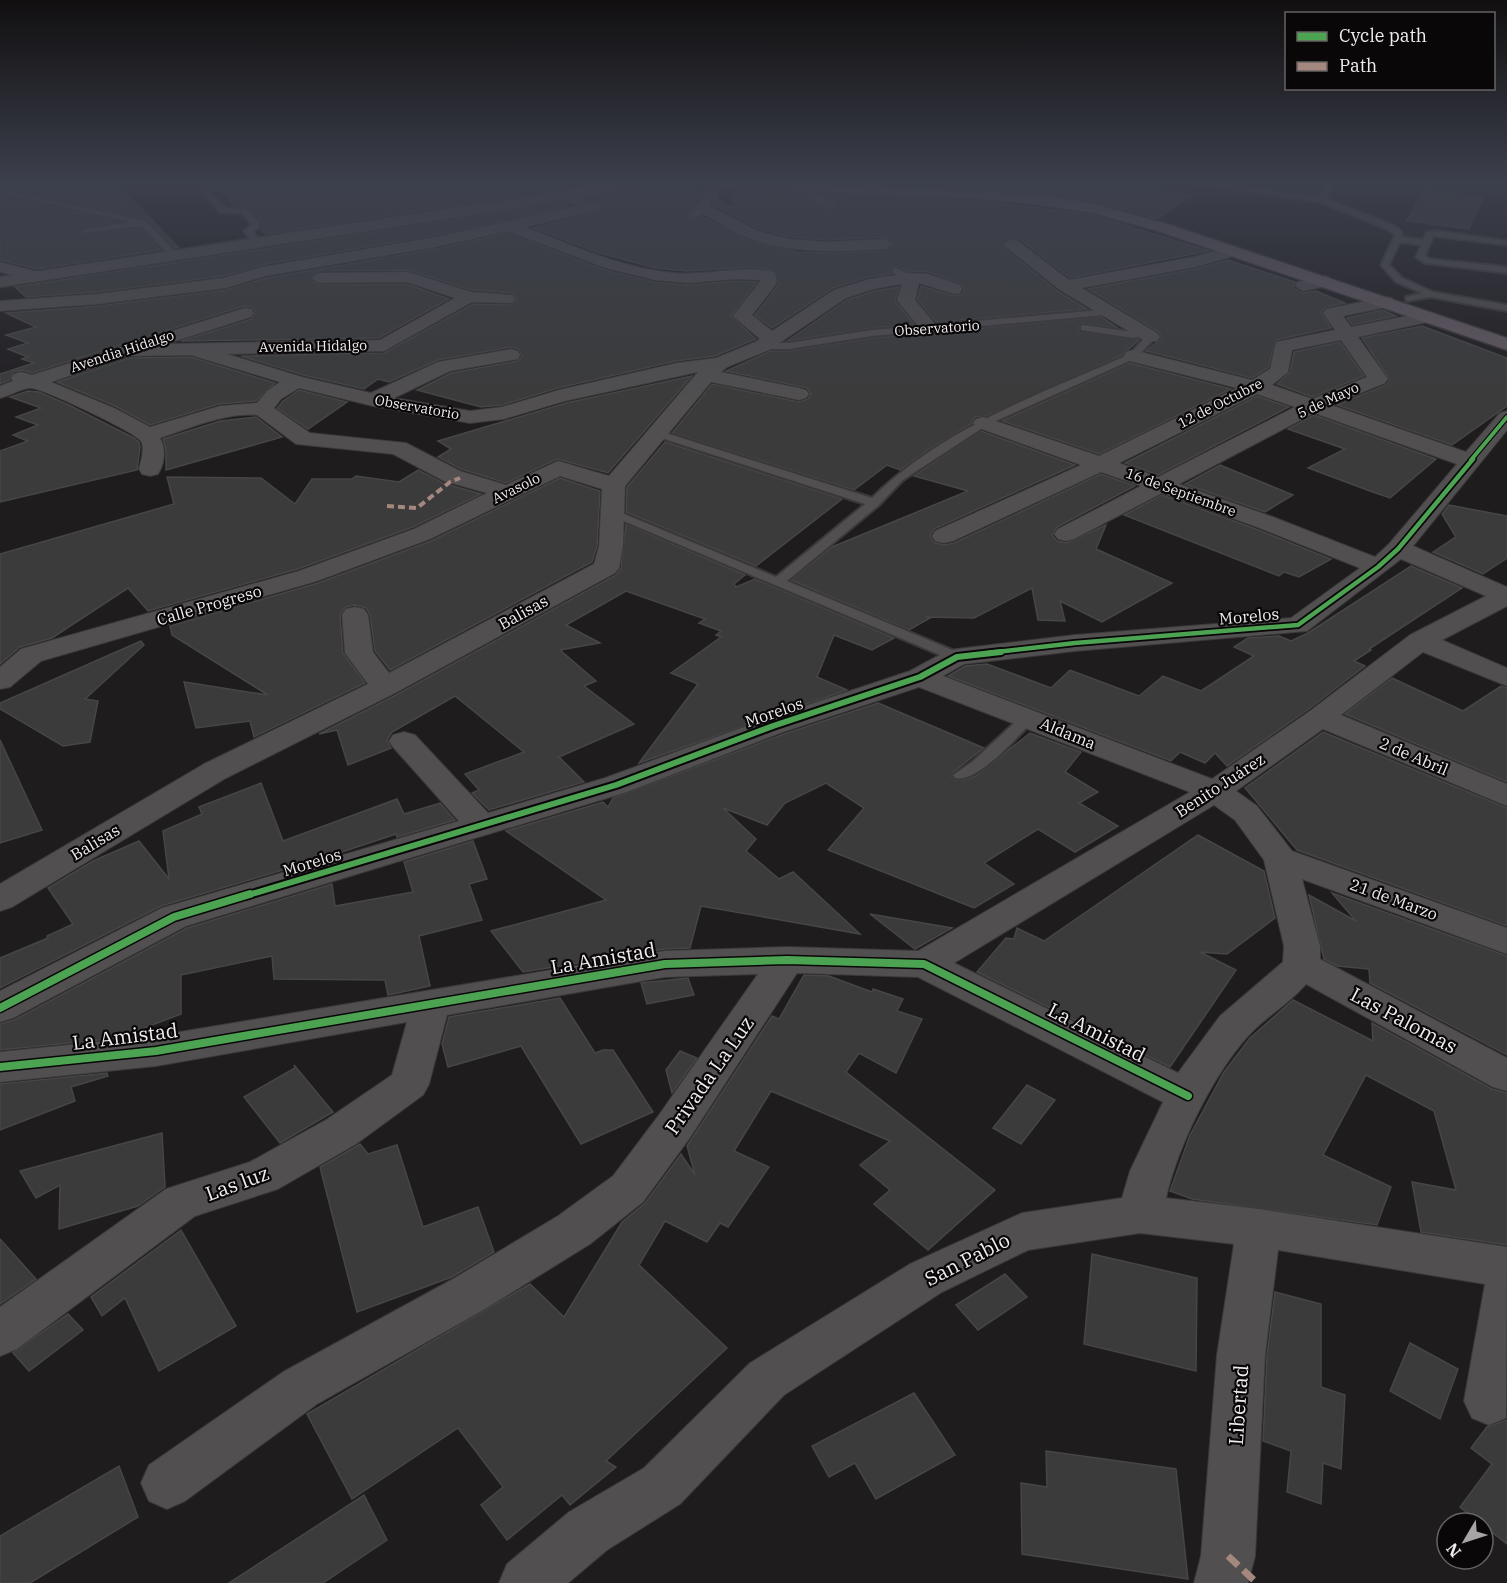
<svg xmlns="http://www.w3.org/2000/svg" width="1507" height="1583" viewBox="0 0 1507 1583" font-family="'IBM Plex Serif',serif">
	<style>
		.building { fill: #3b3b3b; stroke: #454645; stroke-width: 1.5 }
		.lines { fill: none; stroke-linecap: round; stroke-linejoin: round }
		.lane-casing { stroke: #3b383a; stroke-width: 4 }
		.street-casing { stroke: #3b383a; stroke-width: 2 }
		.secondary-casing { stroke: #3b383a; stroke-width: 3 }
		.primary-casing { stroke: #3b383a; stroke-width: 3 }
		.lane { fill: #514f50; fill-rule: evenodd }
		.street { fill: #514f50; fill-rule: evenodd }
		.secondary { fill: #514f50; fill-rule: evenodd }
		.primary { fill: #645a62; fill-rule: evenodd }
		.quiet-far1 { stroke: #a5887d; stroke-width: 4; stroke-dasharray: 7 4; stroke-linecap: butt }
		.quiet { stroke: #a5887d; stroke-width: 7; stroke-dasharray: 14 7; stroke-linecap: butt }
		.cycleway-far3-casing { stroke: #090708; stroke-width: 6 }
		.cycleway-far2-casing { stroke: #090708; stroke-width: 8 }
		.cycleway-far1-casing { stroke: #090708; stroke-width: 10 }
		.cycleway-casing { stroke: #090708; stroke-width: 11 }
		.cycleway-far3 { stroke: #4ca352; stroke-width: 4 }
		.cycleway-far2 { stroke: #4ca352; stroke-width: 4.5 }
		.cycleway-far1 { stroke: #4ca352; stroke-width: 6 }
		.cycleway { stroke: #4ca352; stroke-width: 8 }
		.labels { text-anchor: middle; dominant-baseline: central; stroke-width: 4.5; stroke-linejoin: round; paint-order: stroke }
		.far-street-label { font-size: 14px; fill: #f0ecef; stroke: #090708 }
		.street-label { font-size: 16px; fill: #f0ecef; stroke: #090708 }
		.near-street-label { font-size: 20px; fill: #f0ecef; stroke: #090708 }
	</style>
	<rect width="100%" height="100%" fill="#1f1c1e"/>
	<!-- building -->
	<g class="building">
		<polygon points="0,184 117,184 179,248 175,248 146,219 0,187"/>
		<polygon points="242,184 575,184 532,194 266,234 260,229 261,220 248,207 236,206 219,190 240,186"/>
		<polygon points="860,184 1120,184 1193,195 1157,219 1095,202 1049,194"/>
		<polygon points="679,185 689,187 702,193 686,213 690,219 696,220 703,217 747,240 798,252 833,253 885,251 895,243 885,237 827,240 790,237 759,229 713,205 717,200 733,208 734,191 796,193 831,211 840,204 826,195 983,201 1093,215 1209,251 1070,278 1019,239 1011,237 1002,244 1005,249 1059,292 1087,309 936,322 917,299 921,286 954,296 962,294 964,290 962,284 929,272 908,271 895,266 891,268 891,274 869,277 833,288 772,328 755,315 779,284 775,270 750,267 687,271 655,268 599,253 533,228 601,211 603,208 601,203 586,197"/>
		<polygon points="1425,190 1483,198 1469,229 1407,221"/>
		<polygon points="0,195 118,222 85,227 80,230 82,235 140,228 161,250 37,269 0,260"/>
		<polygon points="559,202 570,206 436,235 262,265 224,276 98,292 26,297 15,287 532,208"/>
		<polygon points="508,233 605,270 654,282 689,285 735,281 757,282 731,316 756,339 715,356 676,361 558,388 502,405 481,407 417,390 451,373 518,361 522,356 519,349 511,347 438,360 389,382 378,379 364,389 303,375 241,356 384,353 473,304 512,305 517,299 512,293 471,290 408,270 319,271 309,279 319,285 407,284 449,299 379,338 181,341 252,319 256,312 251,307 244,306 32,373 22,370 13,372 10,380 0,384 0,374 34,363 22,359 28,357 8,349 28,343 6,335 36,327 6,313 98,306 226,290 266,278 436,249"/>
		<polygon points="1228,260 1295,282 1293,287 1302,293 1316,291 1345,303 1326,307 1321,312 1331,328 1276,340 1268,368 1252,378 1146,351 1162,338 1159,332 1088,289 1195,269"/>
		<polygon points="899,287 895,301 914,324 872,328 787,341 847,300 874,291"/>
		<polygon points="1382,310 1396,316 1352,325 1347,318"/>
		<polygon points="1101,317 1118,328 1083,323 1079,325 1079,331 1139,340 1122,355 987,416 975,417 971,424 928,450 900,470 887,465 854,490 672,433 712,384 799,402 808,399 811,394 807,388 726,371 771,351 789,351 872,338 922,334 936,335 939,332"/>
		<polygon points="1422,326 1507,358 1507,406 1452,445 1337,405 1386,385 1390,380 1362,338"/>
		<polygon points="1340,342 1364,376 1312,397 1277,384 1290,372 1294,352"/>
		<polygon points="191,357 275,383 256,401 219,404 150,425 115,406 57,382 129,358"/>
		<polygon points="1130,363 1231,389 1099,454 1002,421"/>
		<polygon points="692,376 608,473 557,459 506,483 461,469 438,457 451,449 438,441 566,403"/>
		<polygon points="299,390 347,402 308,429 277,408 283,401"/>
		<polygon points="28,391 39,392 69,405 134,438 139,442 140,448 137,470 0,502 0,451 28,441 13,435 38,425 16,417 41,408 10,397"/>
		<polygon points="1257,396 1289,407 1158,475 1125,463"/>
		<polygon points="1314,415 1436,459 1390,498 1370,491 1308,468 1345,449 1288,429"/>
		<polygon points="256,417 282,437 166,470 166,451 163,439 220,421"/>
		<polygon points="981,431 1075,465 934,529 930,535 933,542 944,545 954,543 1101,474 1135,486 1057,527 1052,535 1057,541 1067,543 1106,525 1096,549 1172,583 1102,622 1060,601 1065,621 1038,620 1032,588 974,618 926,617 930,618 909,630 791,580 832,547 968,491 914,476"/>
		<polygon points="665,442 842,499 756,566 626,512 627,487"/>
		<polygon points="1220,465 1293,495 1265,512 1185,484"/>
		<polygon points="418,470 443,483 481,494 413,527 298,569 148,611 128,588 52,638 20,647 0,664 0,554 174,504 167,477 261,478 295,504 312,479 352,479 356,476 399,482"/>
		<polygon points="560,478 600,491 597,546 592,562 390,670 375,651 370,615 366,608 355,605 346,607 340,615 343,653 365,683 254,737 250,721 196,728 184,682 268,695 172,635 170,626 318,583 431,541"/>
		<polygon points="1162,495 1256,529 1331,559 1299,577 1284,572 1279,576 1124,515"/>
		<polygon points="1449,505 1507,516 1507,558 1483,574 1433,552 1456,537 1442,514"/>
		<polygon points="626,524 745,575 734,584 736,587 755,579 894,638 872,650 834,635 817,677 847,690 639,763 698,684 671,673 721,637 716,635 721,631 699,623 705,619 626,591 566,625 600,643 560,650 596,681 584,686 634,724 559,757 584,782 489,810 472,793 479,790 465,774 524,752 455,696 392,732 387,740 391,748 348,765 337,730 319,734 396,695 616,575 621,568"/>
		<polygon points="1411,566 1462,588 1369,649 1371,650 1354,661 1365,666 1309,709 1227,766 1215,753 1205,763 1180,752 1171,761 948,676 965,666 987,664 1051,688 1070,670 1139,696 1163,676 1201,691 1254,656 1234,647 1248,638 1279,636 1291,641 1308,633"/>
		<polygon points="141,641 144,645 85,699 98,701 90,742 63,746 0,709 0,703"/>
		<polygon points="1392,678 1463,711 1501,686 1507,688 1507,782 1345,714"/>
		<polygon points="878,703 984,748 952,773 951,776 955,780 965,780 976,776 1030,733 1081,752 1065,772 1098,792 1079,803 1118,826 1075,852 1038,829 984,863 1014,884 974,908 828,850 864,808 826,783 785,803 767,825 723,808 756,839 746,851 779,879 793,872 860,934 701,906 690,948 665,949 523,972 491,931 606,900 506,831 603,802 608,807 613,798 784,734"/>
		<polygon points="1323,732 1507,808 1507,926 1297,850 1245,788"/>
		<polygon points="0,740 42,830 0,843"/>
		<polygon points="261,783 283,841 397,799 404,814 440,803 455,820 397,837 396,834 327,857 161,906 0,988 0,958 48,938 47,936 73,924 48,888 93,861 139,841 169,879 163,831 202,814 199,807"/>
		<polygon points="1198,835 1264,871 1275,918 1227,954 1200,952 1236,970 1170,1067 977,972 1006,938 1014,939 1017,928 1044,941"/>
		<polygon points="473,841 487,879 469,884 482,920 419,936 430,986 388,995 385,980 274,979 272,956 181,975 181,1014 118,1038 0,1050 0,1024 14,1020 187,928 332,884 335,906 413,892 404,862"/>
		<polygon points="1332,893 1507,956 1507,1055 1370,983 1369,969 1337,966 1324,959 1309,895 1356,921"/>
		<polygon points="870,914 952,928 915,949"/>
		<polygon points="804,975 829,976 872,992 873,989 903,999 897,1011 922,1019 896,1073 859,1053 846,1072 995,1190 928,1250 874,1204 890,1190 860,1165 890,1141 771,1091 734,1151 769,1167 728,1227 720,1223 707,1242 665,1221 639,1265 727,1348 606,1461 616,1467 570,1505 562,1495 507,1540 481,1505 503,1487 458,1428 352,1499 307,1414 530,1284 564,1317 622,1222 645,1203 681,1154 695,1175 687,1146 772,1016 779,1019"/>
		<polygon points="688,978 694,995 647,1004 641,983"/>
		<polygon points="560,998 595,1053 603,1050 613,1050 653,1112 581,1144 521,1046 448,1067 442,1044 449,1017"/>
		<polygon points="1293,1000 1373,1041 1372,1023 1492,1089 1507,1093 1507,1245 1421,1232 1412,1182 1456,1190 1434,1111 1366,1075 1323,1155 1391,1187 1377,1225 1192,1199 1170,1191 1190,1135 1224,1072 1250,1038"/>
		<polygon points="680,1051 697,1058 672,1093 666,1070"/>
		<polygon points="294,1065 333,1112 280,1143 244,1097 295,1068"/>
		<polygon points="107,1073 108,1076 71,1087 75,1101 0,1130 0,1084"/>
		<polygon points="1027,1085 1055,1100 1021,1144 993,1128"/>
		<polygon points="162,1133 165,1187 138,1206 59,1229 60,1185 36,1198 20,1171"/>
		<polygon points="360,1144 368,1154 397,1145 423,1227 478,1207 494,1252 452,1277 357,1312 320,1167"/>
		<polygon points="181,1230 236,1326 159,1371 125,1298 102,1316 91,1297"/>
		<polygon points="0,1239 36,1279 0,1304"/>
		<polygon points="1092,1254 1197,1278 1196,1371 1084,1344"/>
		<polygon points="1005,1274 1027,1297 978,1330 956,1305"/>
		<polygon points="1275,1292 1321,1304 1321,1387 1345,1395 1341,1469 1323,1463 1321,1504 1287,1492 1291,1451 1263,1441 1267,1355"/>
		<polygon points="68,1314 83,1330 29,1371 13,1353"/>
		<polygon points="1410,1343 1458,1369 1440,1419 1390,1391"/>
		<polygon points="914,1393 955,1455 876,1499 855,1463 829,1477 812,1446"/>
		<polygon points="1507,1420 1507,1544 1460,1507 1492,1464 1471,1448 1487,1427"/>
		<polygon points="1046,1451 1176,1469 1188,1579 1022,1554 1021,1483 1047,1487"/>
		<polygon points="119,1466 138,1517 30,1583 0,1583 0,1536"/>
		<polygon points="364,1495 387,1540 323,1583 229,1583"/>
	</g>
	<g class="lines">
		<!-- lane casing -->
		<g class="lane-casing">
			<g id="lane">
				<polygon points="221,184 240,184 208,190 225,208 246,209 259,222 259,227 253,232 261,242 260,244 254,244 244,231 252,224 241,213 220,212 198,188"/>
				<polygon points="1199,184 1216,184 1320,197 1327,184 1333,184 1326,199 1393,225 1402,232 1402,237 1423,240 1427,232 1436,231 1507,241 1507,245 1433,236 1425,256 1430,259 1507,267 1507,273 1425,263 1416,257 1421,245 1400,242 1389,265 1402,278 1433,292 1507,305 1507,311 1431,297 1406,301 1406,297 1422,293 1396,282 1381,265 1395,235 1387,229 1320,202"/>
				<polygon points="0,189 146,221 179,256 172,258 141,226 83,233 82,231 86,229 130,222 0,193"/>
				<polygon points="896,268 913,276 914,278 910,281 893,273 893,269"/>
				<polygon points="1112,309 1117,312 1115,314 872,336 789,349 762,349 757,346 762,343 789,343 872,330"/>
				<path d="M1084,325L1133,332L1148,331L1149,335L1156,337L1136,358L987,425L903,480L878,506L787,581L962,654L964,657L962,660H952L607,514L609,511H617L776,577L865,504L655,436V432H663L872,498C943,428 1040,394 1130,354L1147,335L1133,338L1081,330V326Z"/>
				<path d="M1028,713L1033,715L1036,718L1033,721C1018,736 977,784 955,778L953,775L972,762L1023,715Z"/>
			</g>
		</g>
		<!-- street casing -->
		<g class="street-casing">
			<g id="street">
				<path d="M703,184H717L718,196L709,206L758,231L790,239L827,242L885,239L893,244L885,249C839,252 792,254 748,238C732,232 718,222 703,214L695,218L690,217L688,214L704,195Z"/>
				<polygon points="796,184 804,184 838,205 831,209 826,208 794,190 792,187"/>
				<path d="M560,191L599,204L601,207L599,210L525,227C574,246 621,268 674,273C708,276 741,264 775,272L777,283L752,315L772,331L834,290L870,279L910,273L928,274L960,285L962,289L960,293L954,294L919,283L915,300L939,329L936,333H924L900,304L897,300L902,284L873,289L846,298L769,350L727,367L721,372L799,388L806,390L809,394L806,398L799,400L711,382L625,486L623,546L619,568L615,573L395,693L226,778L12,907L0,911V884L204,764L368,684L345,653L342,615L346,609L355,607L364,609L368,615L373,652L389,673L594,564L599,546L602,489L560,476L430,539L317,581L41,661L10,687L0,689V667L21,649L299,571L414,529L487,493L444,481L393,454L296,444L257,415C223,413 191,428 160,438C166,449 165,463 158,474L150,476L142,474L139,469C141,461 145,449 141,441C135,432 44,389 31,388C22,388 9,396 0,398V386L13,381L11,378L14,374L21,372L32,375L245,308L251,309L254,313L251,317L166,344L380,340L455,298L407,282L319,283L311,278L319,273L408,272L471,292L512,295L515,299L512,303L472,302L384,351L227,354L302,377L371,393L438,362L511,349L518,351L520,355L518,359L450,371L394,398L470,411L502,407L559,390L677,363L716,358L755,342L760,339L733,316L761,280L735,279L689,283L655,280L606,268L508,231L436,247L265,276L226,288L98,304L0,311V301L98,294L224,278L262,267L436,237L578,206L555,198L553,195ZM191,355L280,382L267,391L257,403L220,406L150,427L114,408L51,382L129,356ZM698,372L609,476L558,461L506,485L460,471L406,443L310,433L274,408L281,399L299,388L373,406L470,423L504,419L565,401Z"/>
				<polygon points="1012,239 1018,241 1069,280 1193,257 1235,246 1243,251 1241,254 1195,267 1082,288 1157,333 1160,337 1157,341 1145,341 1060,290 1006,247 1004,244"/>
				<polygon points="0,262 39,272 41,276 33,281 0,272"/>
				<polygon points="1326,276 1334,281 1332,285 1303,291 1295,286 1297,282"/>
				<path d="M1386,297L1392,298L1395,302L1392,306L1343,316L1351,327L1428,312L1434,313L1437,317L1434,321L1428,322L1358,337L1388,379L1385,383L1331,405L1466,452L1500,413L1507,411V430L1413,546L1507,587V606L1442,640L1507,668V686L1423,652L1341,715L1507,784V806L1323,729L1236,791L1257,806L1292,851L1507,928V954L1302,879L1320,946V959L1507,1058V1091L1493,1087L1306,984C1289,1004 1265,1017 1248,1036C1212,1076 1178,1146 1166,1198L1259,1209L1507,1247L1506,1418L1489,1425L1472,1418L1464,1401L1485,1284L1278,1250L1265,1355L1255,1556L1248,1583H1194L1201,1556L1217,1355L1234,1244L1140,1233L1028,1250L942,1292L784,1395L680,1504L607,1550L568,1583H499L507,1564L569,1512L644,1468L750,1363L910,1264L1022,1213L1122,1198L1130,1171L1163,1102L918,977L797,973L689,1139L643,1202L590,1244L485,1309L317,1404L185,1501L167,1509L149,1501L141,1483L149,1465L283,1372L453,1279L558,1216L613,1176L659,1115L758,974L665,977L447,1015L429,1084L423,1095L356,1144L278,1189L195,1216L17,1349L0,1356V1307L166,1189L250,1162L326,1120L392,1075L407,1022L156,1066L0,1082V1052L156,1036L665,951L787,947L918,951L1190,792L919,687L783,732L627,792L186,926L13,1018L0,1022V991L162,908L459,821L393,747L389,741L393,735L404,732L415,735L488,813L605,778L763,720L910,671L947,651L957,649L1075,635L1291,618L1360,568L1257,527L1162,493L1074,539L1066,541L1058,539L1054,534L1058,529L1141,486L1101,472L953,541L944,543L935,541L932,536L935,531L1081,465L976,427L973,423L976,419L983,417L990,419L1099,456L1237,388L1126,360L1124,356L1126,352L1133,350L1252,380L1270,369L1276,342L1335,330L1323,313L1326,309ZM1341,340L1367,377L1312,399L1272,385L1288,372L1292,350ZM1257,394L1295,407L1158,477L1119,463ZM1314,413L1457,464L1389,544L1375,557L1273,517L1179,484ZM1401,559L1486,596L1410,635L1310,711L1212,779L943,676L964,664L1075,651L1307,631ZM1214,805L1235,820L1264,860L1284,946L1283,962L1220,1016L1178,1073L954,963Z"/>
			</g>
		</g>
		<!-- secondary casing -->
		<g class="secondary-casing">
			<polygon id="secondary" points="583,184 602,184 588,192 532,206 0,287 0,277 532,196"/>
		</g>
		<!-- primary casing -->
		<g class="primary-casing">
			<g id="primary">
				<polygon points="611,184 652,184 645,188 568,197 561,193 568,189"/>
				<polygon points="711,184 815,184 983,191 1049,196 1094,204 1167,224 1507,338 1507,350 1155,230 1093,213 1049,206 983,199 718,188"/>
			</g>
		</g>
		<!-- lane -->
		<use href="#lane" class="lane"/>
		<!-- street -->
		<use href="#street" class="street"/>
		<!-- secondary -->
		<use href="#secondary" class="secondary"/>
		<!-- primary -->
		<use href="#primary" class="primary"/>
		<!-- quiet-far1 -->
		<polyline class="quiet-far1" points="387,506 417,508 450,482 460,478"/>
		<!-- quiet -->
		<polyline class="quiet" points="1228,1556 1257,1583"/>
		<!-- cycleway-far3 casing -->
		<g class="cycleway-far3-casing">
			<polyline id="cycleway-far3" points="1471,460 1507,417"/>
		</g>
		<!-- cycleway-far2 casing -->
		<g class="cycleway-far2-casing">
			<polyline id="cycleway-far2" points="988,653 1075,643 1298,625 1378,567 1398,549 1473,459"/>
		</g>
		<!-- cycleway-far1 casing -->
		<g class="cycleway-far1-casing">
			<polyline id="cycleway-far1" points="245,896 616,785 773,726 920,677 957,657 1001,652"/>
		</g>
		<!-- cycleway casing -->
		<g class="cycleway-casing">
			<g id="cycleway">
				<polyline points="0,1008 174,917 250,894"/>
				<polyline points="0,1067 156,1051 665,964 787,960 924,964 1188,1096"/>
			</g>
		</g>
		<!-- cycleway-far3 -->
		<use href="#cycleway-far3" class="cycleway-far3"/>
		<!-- cycleway-far2 -->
		<use href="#cycleway-far2" class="cycleway-far2"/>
		<!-- cycleway-far1 -->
		<use href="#cycleway-far1" class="cycleway-far1"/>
		<!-- cycleway -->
		<use href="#cycleway" class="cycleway"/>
	</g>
	<!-- sky -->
	<linearGradient id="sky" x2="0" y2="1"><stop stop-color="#110f10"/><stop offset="0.45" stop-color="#3c404c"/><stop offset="1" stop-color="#3c404c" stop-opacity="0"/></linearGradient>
	<rect width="1507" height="405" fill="url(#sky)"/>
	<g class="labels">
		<!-- far-street labels -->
		<g class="far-street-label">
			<text transform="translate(937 328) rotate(-4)">Observatorio</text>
			<text transform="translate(313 346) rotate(-1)">Avenida Hidalgo</text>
			<text transform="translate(122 351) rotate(-18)">Avendia Hidalgo</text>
			<text transform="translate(1328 400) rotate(-25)">5 de Mayo</text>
			<text transform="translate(1220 403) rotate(-27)">12 de Octubre</text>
			<text transform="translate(417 407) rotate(10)">Observatorio</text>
			<text transform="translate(516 488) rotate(-26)">Avasolo</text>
			<text transform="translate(1181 492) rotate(20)">16 de Septiembre</text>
		</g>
		<!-- street labels -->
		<g class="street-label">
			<text transform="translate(209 605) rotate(-16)">Calle Progreso</text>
			<text transform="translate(523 612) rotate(-29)">Balisas</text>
			<text transform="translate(1249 616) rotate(-5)">Morelos</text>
			<text transform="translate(774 712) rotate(-19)">Morelos</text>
			<text transform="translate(1068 733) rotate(22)">Aldama</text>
			<text transform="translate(1414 756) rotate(23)">2 de Abril</text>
			<text transform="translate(1220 785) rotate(-33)">Benito Juárez</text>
			<text transform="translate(95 842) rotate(-31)">Balisas</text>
			<text transform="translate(312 862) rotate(-17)">Morelos</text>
			<text transform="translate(1394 899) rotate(20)">21 de Marzo</text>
		</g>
		<!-- near-street labels -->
		<g class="near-street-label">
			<text transform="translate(603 958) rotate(-10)">La Amistad</text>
			<text transform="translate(1404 1020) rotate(28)">Las Palomas</text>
			<text transform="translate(1097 1032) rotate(27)">La Amistad</text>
			<text transform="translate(125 1036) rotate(-7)">La Amistad</text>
			<text transform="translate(709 1075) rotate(-55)">Privada La Luz</text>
			<text transform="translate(237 1183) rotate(-20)">Las luz</text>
			<text transform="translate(967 1259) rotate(-27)">San Pablo</text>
			<text transform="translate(1238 1405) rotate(-86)">Libertad</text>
		</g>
	</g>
	<!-- legend -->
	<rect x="1285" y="12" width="210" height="78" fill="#090708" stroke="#656364" stroke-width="1.5"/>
	<rect x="1297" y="32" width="30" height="9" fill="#4ca352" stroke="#656364" stroke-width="1.5"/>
	<text x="1339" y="42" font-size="18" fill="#f0ecef">Cycle path</text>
	<rect x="1297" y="62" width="30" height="9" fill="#a5887d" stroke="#656364" stroke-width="1.5"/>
	<text x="1339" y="72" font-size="18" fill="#f0ecef">Path</text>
	<!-- north arrow -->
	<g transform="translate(1465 1541) rotate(231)"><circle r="28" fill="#090708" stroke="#656364" stroke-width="1.5"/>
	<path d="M0-4.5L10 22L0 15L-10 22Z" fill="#a7a3a6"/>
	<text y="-9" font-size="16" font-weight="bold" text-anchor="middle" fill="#f0ecef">N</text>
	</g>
</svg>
